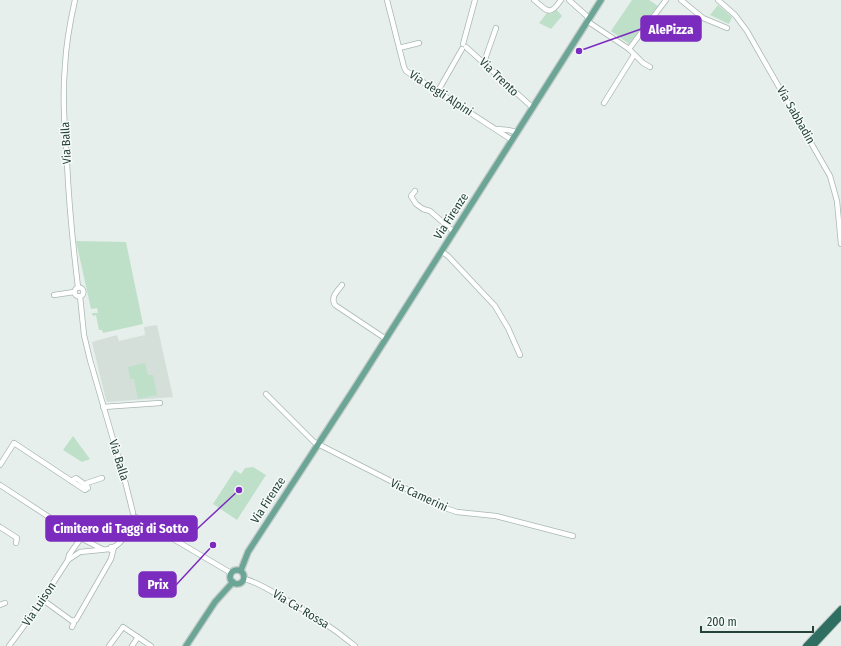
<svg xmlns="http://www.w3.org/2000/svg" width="841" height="646" viewBox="0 0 841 646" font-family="'Fira Sans Condensed',sans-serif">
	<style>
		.built { fill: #d4dfda }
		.green { fill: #bfe0c8 }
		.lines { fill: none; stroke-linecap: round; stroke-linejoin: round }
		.minor-casing { stroke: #a8b8b2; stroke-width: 6 }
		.major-casing { stroke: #c2cac8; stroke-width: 8 }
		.highway-casing { stroke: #c2cac8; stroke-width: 8 }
		.minor { stroke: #fff; stroke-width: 4.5 }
		.major { stroke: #6aa596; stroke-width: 5.5 }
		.highway { stroke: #2f6f62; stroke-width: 6 }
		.labels { text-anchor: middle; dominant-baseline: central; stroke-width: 3; stroke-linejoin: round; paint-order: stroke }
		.street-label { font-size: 12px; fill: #24423a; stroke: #f7fbf9 }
		.leader { fill: none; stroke: #7b2cbf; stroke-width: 1.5 }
		.callout-dot { fill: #7b2cbf; stroke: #f7fbf9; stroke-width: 1.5 }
		.callout { fill: #7b2cbf; stroke: #7b2cbf; stroke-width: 1.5 }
		.callout-label { font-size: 13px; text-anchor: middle; font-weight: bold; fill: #fff }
	</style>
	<rect width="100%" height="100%" fill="#e6efeb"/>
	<!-- built -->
	<polygon class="built" points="157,325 173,397 107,402 106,400 92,342 117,335 119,341 145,335 144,327"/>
	<!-- green -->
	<g class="green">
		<polygon points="632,0 649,0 658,6 629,44 611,31"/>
		<polygon points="718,5 732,17 729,24 710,15"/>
		<polygon points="556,9 562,16 551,29 539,23 547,13 552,14"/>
		<polygon points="76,241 126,242 143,324 103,333 102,330 99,330 96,315 93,316 92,313 98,313 97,308 91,309"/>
		<polygon points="145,363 148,375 153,375 157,395 138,399 134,379 130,379 128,367"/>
		<polygon points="73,436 90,459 82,462 63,450"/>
		<polygon points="253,467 266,475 237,520 213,504 235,470 241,474 245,468"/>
	</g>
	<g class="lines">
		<!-- minor casing -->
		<g class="minor-casing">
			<g id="minor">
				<path d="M75,0C70,22 66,44 65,66C62,98 65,131 67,163C69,205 73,246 78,287"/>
				<polyline points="387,0 404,67 406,71 512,140"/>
				<path d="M534,0C548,11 549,17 561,0"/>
				<polyline points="569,0 589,18"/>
				<polyline points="681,0 703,18 727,28"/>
				<polyline points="718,0 735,15 747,31 830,176 837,201 841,244"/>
				<polyline points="587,21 629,49 643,63 650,67"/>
				<polyline points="463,44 475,0"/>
				<polyline points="466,47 532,107"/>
				<polyline points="399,48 419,43"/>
				<polyline points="629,49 666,0"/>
				<polyline points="484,62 496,28"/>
				<polyline points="438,91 462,49"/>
				<polyline points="604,103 634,55"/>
				<polyline points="497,129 508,130 516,132"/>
				<polyline points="415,191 411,196 416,204 423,209 430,211 454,232"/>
				<polyline points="441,251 448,256 495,306 508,328 520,355"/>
				<path d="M342,285C337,292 330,297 335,305L386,339"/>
				<circle cx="79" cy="292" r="4.5"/>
				<polyline points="54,295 74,292"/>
				<polyline points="80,296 84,335 90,360 124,477 133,513"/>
				<polyline points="266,394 314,442 442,507 457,512 496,516 573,536"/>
				<polyline points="103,407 160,403"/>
				<polyline points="0,465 14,443 85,490 88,488 87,486 76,478 71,481"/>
				<polyline points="86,484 87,483 102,478"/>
				<polyline points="0,485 81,538 102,549"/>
				<polyline points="136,517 231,573"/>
				<polyline points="0,527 17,538 16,543"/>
				<path d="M114,547C125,541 128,528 133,518"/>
				<polyline points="68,560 69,555 81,538"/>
				<path d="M245,579C259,583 271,591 283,598C309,612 332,627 355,646"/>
				<polyline points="43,600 72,621 76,620 111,559 114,547 111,547 111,550"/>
				<polyline points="0,605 5,603"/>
				<polyline points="72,627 74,623 74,621"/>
				<polyline points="9,646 35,611 68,560 80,552 110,549"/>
				<polyline points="109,646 123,627 151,646"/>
				<polyline points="132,646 138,637"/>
			</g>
		</g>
		<!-- major casing -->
		<g class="major-casing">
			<g id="major">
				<circle cx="237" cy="577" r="7"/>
				<polyline points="241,570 248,552 354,389 601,0"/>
				<polyline points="186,646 215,602 233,582"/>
			</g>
		</g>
		<!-- highway casing -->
		<g class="highway-casing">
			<g id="highway">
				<polyline points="806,646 841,609"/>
				<polyline points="813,646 841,616"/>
			</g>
		</g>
		<!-- minor -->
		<use href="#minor" class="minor"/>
		<!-- major -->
		<use href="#major" class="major"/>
		<!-- highway -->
		<use href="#highway" class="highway"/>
	</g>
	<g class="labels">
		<!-- street labels -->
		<g class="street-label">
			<text transform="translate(499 77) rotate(44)">Via Trento</text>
			<text transform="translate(441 93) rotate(33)">Via degli Alpini</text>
			<text transform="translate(796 115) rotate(60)">Via Sabbadin</text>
			<text transform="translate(66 143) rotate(-93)">Via Balla</text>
			<text transform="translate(451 216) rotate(-57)">Via Firenze</text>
			<text transform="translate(119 460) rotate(73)">Via Balla</text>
			<text transform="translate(419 495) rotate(25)">Via Camerini</text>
			<text transform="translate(268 500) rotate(-57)">Via Firenze</text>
			<text transform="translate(39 604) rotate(-56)">Via Luison</text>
			<text transform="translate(301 609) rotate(31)">Via Ca' Rossa</text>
		</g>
	</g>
	<!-- callouts -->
	<path class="leader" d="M579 51L641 29M239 490L197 529M213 545L176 585"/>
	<g class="callout-dot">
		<circle cx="579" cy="51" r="4"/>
		<circle cx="239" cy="490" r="4"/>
		<circle cx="213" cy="545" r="4"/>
	</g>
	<g class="callout">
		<rect x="641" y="16" width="60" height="25" rx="4"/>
		<rect x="46" y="516" width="151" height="25" rx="4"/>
		<rect x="139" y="572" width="37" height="25" rx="4"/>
	</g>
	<g class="callout-label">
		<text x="671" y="34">AlePizza</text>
		<text x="121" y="533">Cimitero di Taggì di Sotto</text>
		<text x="158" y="589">Prix</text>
	</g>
	<!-- scale -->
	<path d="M701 626v6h112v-6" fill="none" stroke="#24423a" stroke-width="2"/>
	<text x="707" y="626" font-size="12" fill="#24423a" stroke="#f7fbf9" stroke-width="3" paint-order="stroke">200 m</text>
</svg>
